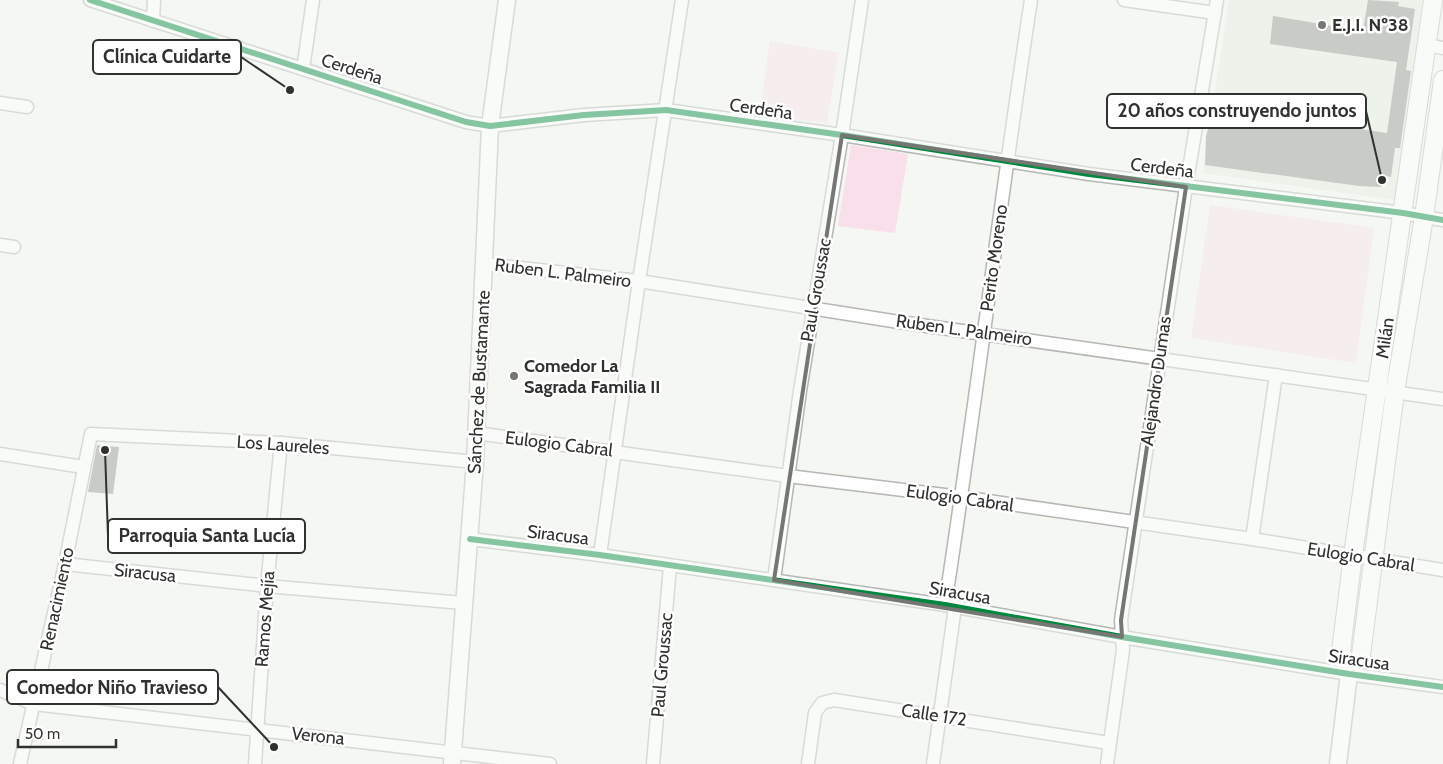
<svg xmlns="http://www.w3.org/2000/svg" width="1443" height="764" viewBox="0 0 1443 764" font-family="Cabin,sans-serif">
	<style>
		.built { fill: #e4eae1 }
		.green { fill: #f8dfe9 }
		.building { fill: #929491 }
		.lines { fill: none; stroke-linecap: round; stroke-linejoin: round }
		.minor-casing { stroke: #b4b7b3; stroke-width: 15 }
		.tertiary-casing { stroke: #b4b7b3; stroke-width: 19 }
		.secondary-casing { stroke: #b4b7b3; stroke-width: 20 }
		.minor { stroke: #fdfefd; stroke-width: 12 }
		.tertiary { stroke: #fdfefd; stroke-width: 16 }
		.secondary { stroke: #fdfefd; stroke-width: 18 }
		.cycleway-casing { stroke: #fff; stroke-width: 9 }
		.cycleway { stroke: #00873e; stroke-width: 6 }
		.marked { fill: none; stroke: #757773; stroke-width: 4; stroke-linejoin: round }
		.poi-dot { fill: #757773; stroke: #fff; stroke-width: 2 }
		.labels { text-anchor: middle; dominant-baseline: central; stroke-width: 5; stroke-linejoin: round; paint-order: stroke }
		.poi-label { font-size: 18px; font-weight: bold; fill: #30322f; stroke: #fff; text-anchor: start }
		.street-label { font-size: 18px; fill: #30322f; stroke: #fff }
		.leader { fill: none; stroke: #30322f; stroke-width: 2 }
		.callout-dot { fill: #30322f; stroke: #fff; stroke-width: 2 }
		.callout { fill: #fff; stroke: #30322f; stroke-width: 2 }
		.callout-label { font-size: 19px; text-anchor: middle; font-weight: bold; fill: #30322f }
	</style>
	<rect width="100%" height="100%" fill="#f4f7f2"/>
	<!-- built -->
	<polygon class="built" points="1229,0 1422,0 1395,200 1203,173"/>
	<!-- green -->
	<g class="green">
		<polygon points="770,41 839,53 827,123 759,115"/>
		<polygon points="851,145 908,154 895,233 838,226"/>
		<polygon points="1210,205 1374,228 1356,363 1191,338"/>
	</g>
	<!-- building -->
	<g class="building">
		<polygon points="1368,0 1399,2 1398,6 1415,9 1406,70 1411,71 1400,148 1395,148 1391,177 1382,175 1381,187 1359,186 1205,165 1206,136 1214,108 1387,133 1397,62 1270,44 1273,16 1363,31"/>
		<polygon points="97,445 119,447 113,494 88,492"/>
	</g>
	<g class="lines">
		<!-- minor casing -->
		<g class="minor-casing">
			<g id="minor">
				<polyline points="90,0 466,122 490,126 584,115 666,110 842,135 1089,174 1403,213 1443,220"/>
				<polyline points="1124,0 1215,13"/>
				<polyline points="153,21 154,0"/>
				<polyline points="1427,45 1443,48"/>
				<polyline points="303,69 313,0"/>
				<polyline points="0,103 27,107"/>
				<polyline points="0,245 14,247"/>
				<polyline points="484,264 639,281 899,322 1443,399"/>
				<polyline points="476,433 788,476 961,497 1252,539 1443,570"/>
				<polyline points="0,454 83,467"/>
				<polyline points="470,539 600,555 945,605 1122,637 1349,674 1443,687"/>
				<polyline points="1252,539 1276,375"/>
				<polyline points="600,555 639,281 682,0"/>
				<polyline points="65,564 267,586 463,603"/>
				<polyline points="774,580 800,391 842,135 862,0"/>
				<path d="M945,605C976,404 1000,201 1031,0"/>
				<polyline points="0,690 34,704 550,764"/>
				<polyline points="20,764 65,564 91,434 281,443 475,462"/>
				<polyline points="255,764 267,586 281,443"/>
				<polyline points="653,764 670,566"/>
				<polyline points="808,764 815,713 822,703 834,700 1109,743"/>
				<polyline points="933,764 955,607"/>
				<polyline points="1107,764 1123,650 1121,620 1186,187 1217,0"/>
			</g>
		</g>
		<!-- tertiary casing -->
		<g class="tertiary-casing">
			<g id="tertiary">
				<polyline points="452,764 475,462 490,126 507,0"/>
				<polyline points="1338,764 1349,674"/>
			</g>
		</g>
		<!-- secondary casing -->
		<g class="secondary-casing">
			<g id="secondary">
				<polyline points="1349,674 1341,651 1353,555 1433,0"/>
				<polyline points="1349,674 1361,655 1395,392 1424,217 1443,80"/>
			</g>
		</g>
		<!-- minor -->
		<use href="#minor" class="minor"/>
		<!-- tertiary -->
		<use href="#tertiary" class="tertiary"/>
		<!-- secondary -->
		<use href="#secondary" class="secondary"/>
		<!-- cycleway casing -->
		<g class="cycleway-casing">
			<g id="cycleway">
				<polyline points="90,0 466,122 490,126 584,115 666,110 842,135 1089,174 1403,213 1443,220"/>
				<polyline points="470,539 600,555 945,605 1122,637 1349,674 1443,687"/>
			</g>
		</g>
		<!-- cycleway -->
		<use href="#cycleway" class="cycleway"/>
	</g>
	<!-- marked area -->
	<path d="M0 0H1443V764H0ZM842,135L1186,187L1121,620L1122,637L774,580Z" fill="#f4f7f2" fill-opacity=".55" fill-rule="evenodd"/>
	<path class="marked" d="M842,135L1186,187L1121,620L1122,637L774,580Z"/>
	<!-- markers -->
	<g class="poi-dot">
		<circle cx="1322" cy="25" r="5"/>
		<circle cx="514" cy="376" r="5"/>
	</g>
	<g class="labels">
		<!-- poi labels -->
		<g class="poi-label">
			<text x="1332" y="25">E.J.I. Nº38</text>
			<text x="524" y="366">Comedor La<tspan x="524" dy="21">Sagrada Familia II</tspan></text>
		</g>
		<!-- street labels -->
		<g class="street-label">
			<text transform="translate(352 69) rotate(18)">Cerdeña</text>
			<text transform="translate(761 109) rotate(8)">Cerdeña</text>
			<text transform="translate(1162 168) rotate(7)">Cerdeña</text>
			<text transform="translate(994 258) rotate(-82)">Perito Moreno</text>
			<text transform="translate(563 273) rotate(7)">Ruben L. Palmeiro</text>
			<text transform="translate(816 290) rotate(-80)">Paul Groussac</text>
			<text transform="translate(964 330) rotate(8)">Ruben L. Palmeiro</text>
			<text transform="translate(1385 338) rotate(-82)">Milán</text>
			<text transform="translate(1156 381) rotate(-82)">Alejandro Dumas</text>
			<text transform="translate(479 382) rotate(-87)">Sánchez de Bustamante</text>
			<text transform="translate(559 444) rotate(7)">Eulogio Cabral</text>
			<text transform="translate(283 445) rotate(4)">Los Laureles</text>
			<text transform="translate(960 498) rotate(8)">Eulogio Cabral</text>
			<text transform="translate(558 535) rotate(7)">Siracusa</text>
			<text transform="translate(1361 557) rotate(9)">Eulogio Cabral</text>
			<text transform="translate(145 573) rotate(6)">Siracusa</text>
			<text transform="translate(960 593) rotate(10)">Siracusa</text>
			<text transform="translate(57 599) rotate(-78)">Renacimiento</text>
			<text transform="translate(265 619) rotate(-86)">Ramos Mejía</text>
			<text transform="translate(1359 660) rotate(8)">Siracusa</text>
			<text transform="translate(662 665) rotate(-85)">Paul Groussac</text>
			<text transform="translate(934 715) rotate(9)">Calle 172</text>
			<text transform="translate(318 736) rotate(6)">Verona</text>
		</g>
	</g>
	<!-- callouts -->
	<path class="leader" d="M290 90L241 57M1382 180L1366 111M105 450L108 536M274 747L218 687"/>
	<g class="callout-dot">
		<circle cx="290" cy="90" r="5"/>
		<circle cx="1382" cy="180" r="5"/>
		<circle cx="105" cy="450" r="5"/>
		<circle cx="274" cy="747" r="5"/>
	</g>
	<g class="callout">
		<rect x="93" y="40" width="148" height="34" rx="5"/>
		<rect x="1107" y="94" width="259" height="34" rx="5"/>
		<rect x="108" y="519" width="197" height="34" rx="5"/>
		<rect x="7" y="670" width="211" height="34" rx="5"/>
	</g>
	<g class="callout-label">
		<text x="167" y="63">Clínica Cuidarte</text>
		<text x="1237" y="117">20 años construyendo juntos</text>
		<text x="207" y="542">Parroquia Santa Lucía</text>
		<text x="112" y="694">Comedor Niño Travieso</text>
	</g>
	<!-- scale -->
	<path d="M18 739v8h98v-8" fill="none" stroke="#30322f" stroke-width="2.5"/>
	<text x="25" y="739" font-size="15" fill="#30322f" stroke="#ffffff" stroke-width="4" paint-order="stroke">50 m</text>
</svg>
